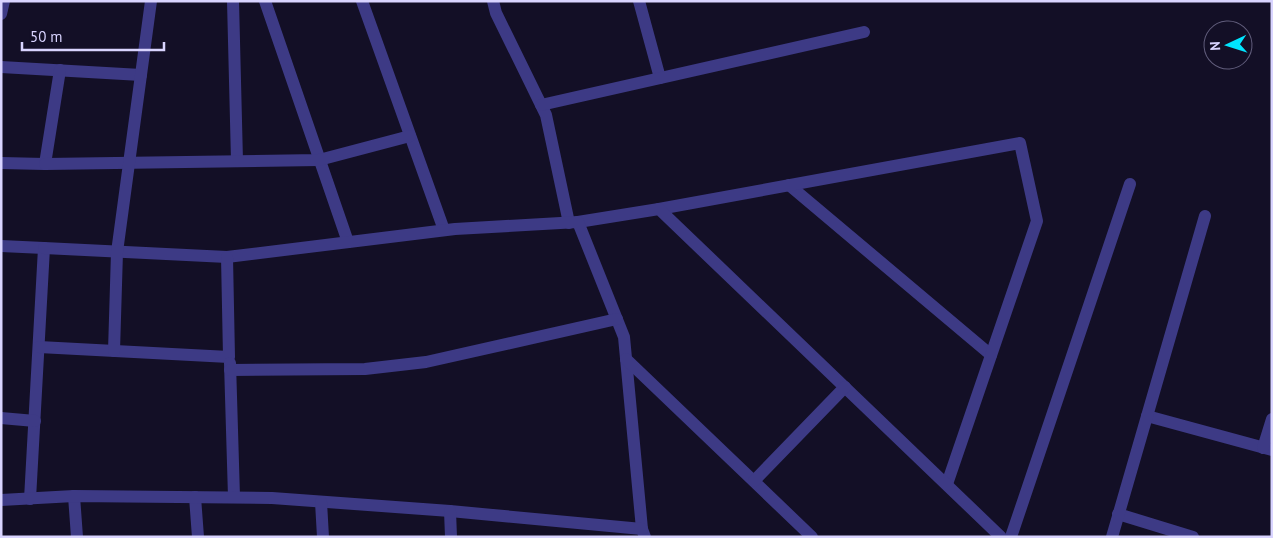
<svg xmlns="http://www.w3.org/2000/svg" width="1273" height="538" viewBox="0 0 1273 538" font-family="'PT Sans',sans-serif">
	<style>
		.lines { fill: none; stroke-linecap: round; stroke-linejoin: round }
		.minor { stroke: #3d3a85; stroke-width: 12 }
	</style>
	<rect width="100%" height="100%" fill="#130f26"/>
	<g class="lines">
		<!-- minor -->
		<g class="minor">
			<polyline points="233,1 237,161"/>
			<polyline points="265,1 348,242"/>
			<polyline points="362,1 444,230"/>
			<polyline points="493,1 496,13 546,115 569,223"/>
			<polyline points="639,1 660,78"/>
			<polyline points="1,14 4,1"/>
			<polyline points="1,67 141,75"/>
			<polyline points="541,105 864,32"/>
			<polyline points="1,163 45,164 60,70"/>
			<polyline points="45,164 319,160 410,136"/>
			<polyline points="789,185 991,355"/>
			<polyline points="659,209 1020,143 1037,221 947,484"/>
			<polyline points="578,222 659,209 1001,537"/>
			<polyline points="1,246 44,248 30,499"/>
			<polyline points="44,248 227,257 455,229 578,222 624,337 642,529 645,537"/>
			<polyline points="39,347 229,357 227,257"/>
			<polyline points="114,351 117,252 151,1"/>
			<polyline points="626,359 812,537"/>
			<polyline points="230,363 234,497"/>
			<polyline points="230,370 365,369 426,362 617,319"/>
			<polyline points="1147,416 1272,450"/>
			<polyline points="1,418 35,421"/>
			<polyline points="1263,448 1272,419"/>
			<polyline points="754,481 845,387"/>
			<polyline points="74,496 77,537"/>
			<polyline points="195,497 198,537"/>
			<polyline points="1,500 74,496 272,498 450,511 642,529"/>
			<polyline points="321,502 323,537"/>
			<polyline points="450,511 451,537"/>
			<polyline points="1118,514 1193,537"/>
			<polyline points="1011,537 1130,184"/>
			<polyline points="1112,537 1205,216"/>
		</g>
	</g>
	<!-- border -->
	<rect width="1273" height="538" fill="none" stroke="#d9d4ff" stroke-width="5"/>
	<!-- north arrow -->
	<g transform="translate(1228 45) rotate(266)"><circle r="24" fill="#130f26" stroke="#625e7d"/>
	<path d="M0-4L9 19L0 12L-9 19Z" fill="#00e5ff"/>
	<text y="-8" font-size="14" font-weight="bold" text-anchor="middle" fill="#d9d4ff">N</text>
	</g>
	<!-- scale -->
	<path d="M22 42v8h142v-8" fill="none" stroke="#d9d4ff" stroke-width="2.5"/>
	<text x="30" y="42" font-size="15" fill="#d9d4ff" stroke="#130f26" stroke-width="4" paint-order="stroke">50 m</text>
</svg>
